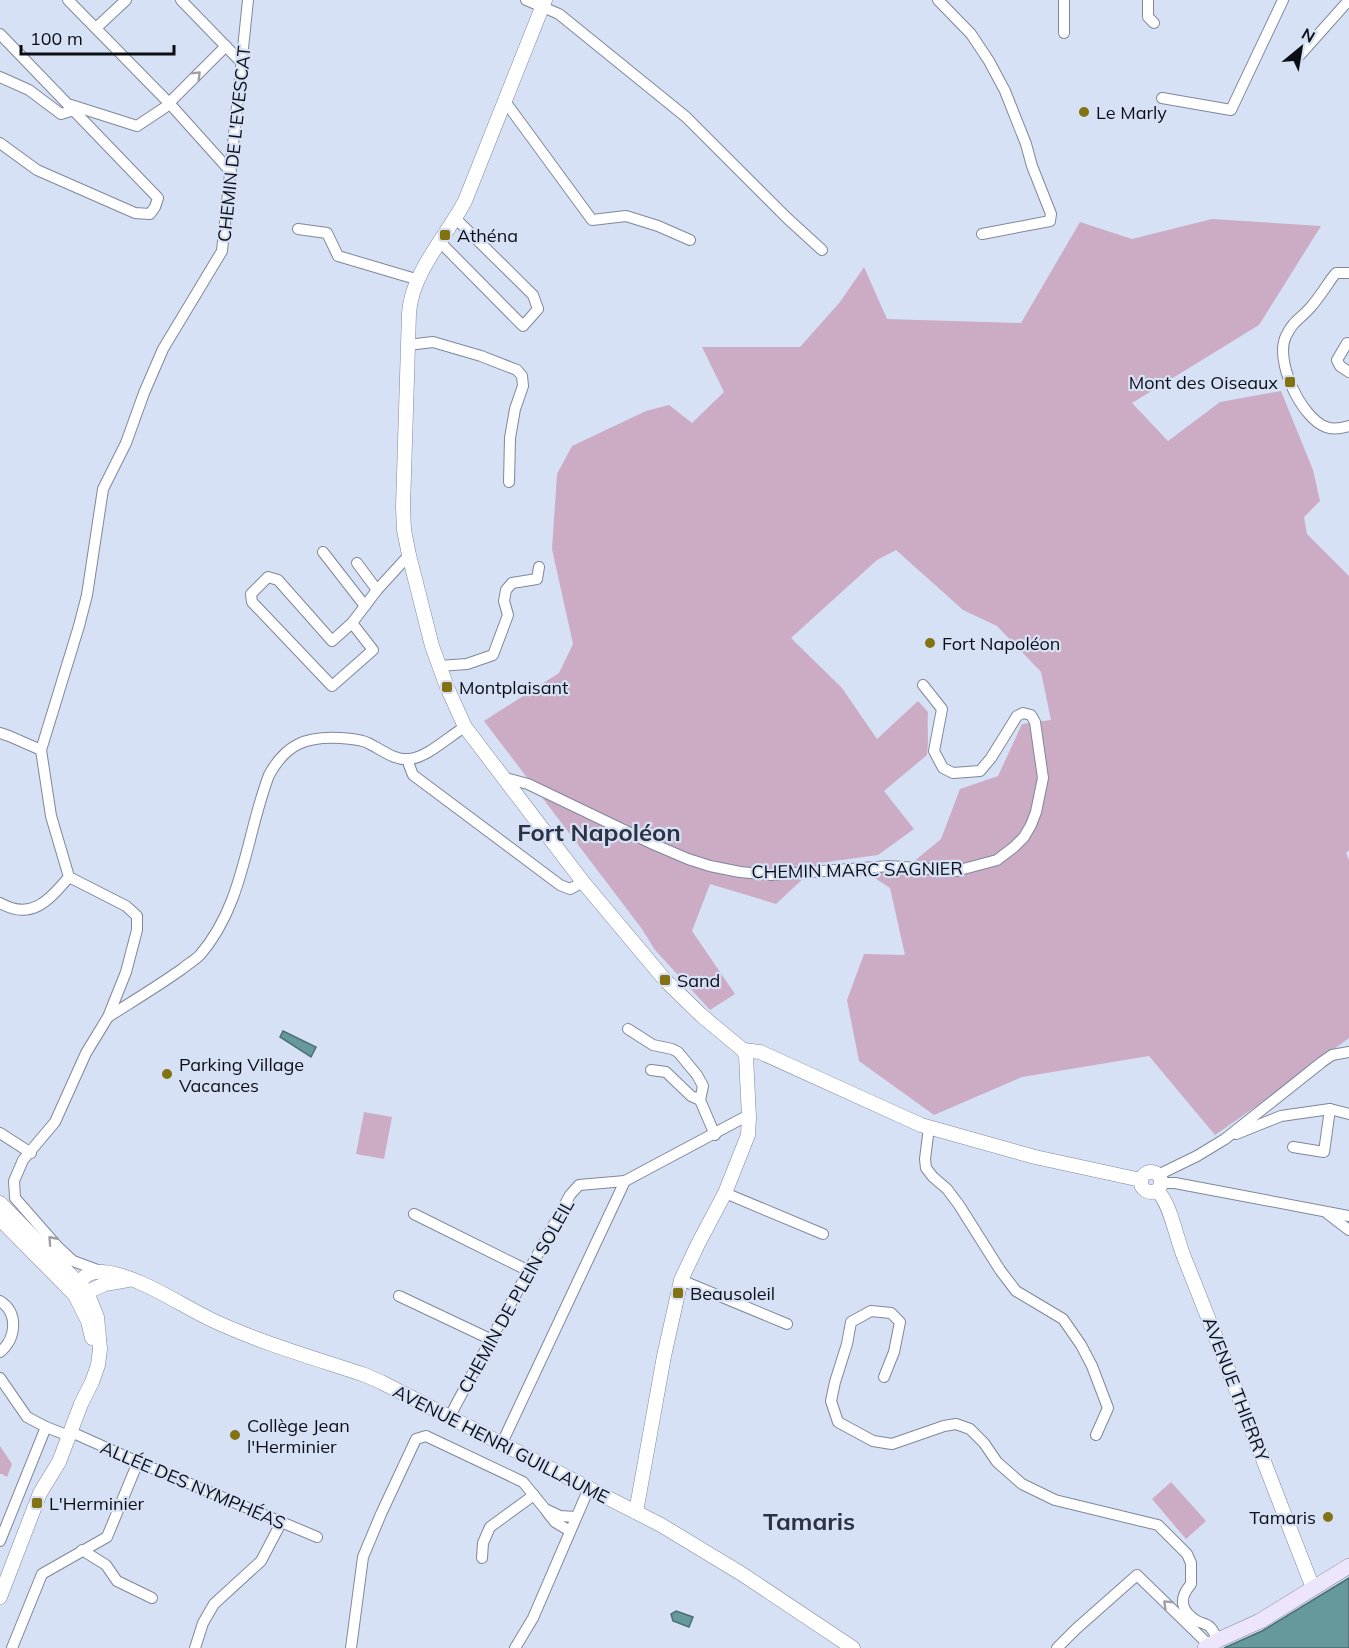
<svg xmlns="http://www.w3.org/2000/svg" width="1349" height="1648" viewBox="0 0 1349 1648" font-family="Mulish,sans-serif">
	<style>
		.green { fill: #cbacc4 }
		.water { fill: #65999c; stroke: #4a6f74; stroke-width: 1.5 }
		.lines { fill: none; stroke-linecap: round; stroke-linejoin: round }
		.minor-casing { stroke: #7f879b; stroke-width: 12 }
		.tertiary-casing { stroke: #7f879b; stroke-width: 15 }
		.secondary-casing { stroke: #7f879b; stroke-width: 16 }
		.minor { stroke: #fff; stroke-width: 10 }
		.tertiary { stroke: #fff; stroke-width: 14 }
		.secondary { stroke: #ede5fb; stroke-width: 15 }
		.oneway { stroke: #9d9fa1 }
		.poi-dot { fill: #827212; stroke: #d7e1f6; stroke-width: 2 }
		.labels { text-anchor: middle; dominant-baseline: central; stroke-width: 4.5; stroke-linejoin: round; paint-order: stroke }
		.poi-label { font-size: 18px; fill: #0b0e15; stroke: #d7e1f6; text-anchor: start }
		.street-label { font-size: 18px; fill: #0b0e15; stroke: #d7e1f6 }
		.district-label { font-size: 24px; font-weight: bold; fill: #2b3243; stroke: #d7e1f6 }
	</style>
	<rect width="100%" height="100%" fill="#d7e1f6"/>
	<!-- green -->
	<g class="green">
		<path d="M1212,219L1321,226L1259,325L1132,403L1168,441L1220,402L1281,391L1313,470L1320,501L1304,517L1307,534L1349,576V850L1346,853L1349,860V1038L1271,1096L1215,1135L1149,1056L1022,1077L934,1115L859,1061L847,1000L864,954L905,955L890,888L870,875L873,871L901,872L941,839L960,789L998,776L1022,724L1051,720L1041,672L997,626L963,610L896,550L877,560L791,638L842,688L877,739L918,701L928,712C927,727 929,740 927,755L884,791L914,829L878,855L820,863L776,904L710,884L692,931L735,994L710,1010L655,950L642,929L484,721L559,673L573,644L552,549L557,474L572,446L646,411L669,405L692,423L724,392L702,347H800L840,302L864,267L887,319L1021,323L1080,222L1132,239Z"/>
		<polygon points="364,1112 392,1117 384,1159 356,1154"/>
		<polygon points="0,1446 12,1464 7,1477 2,1474 0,1474"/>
		<polygon points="1171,1482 1206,1521 1186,1539 1152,1499"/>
	</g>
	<!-- water -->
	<g class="water">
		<polygon points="283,1031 316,1047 311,1057 280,1037"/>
		<polygon points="1349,1578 1349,1648 1224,1648 1262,1631"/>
		<polygon points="676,1611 693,1617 689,1627 673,1621 671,1614"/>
	</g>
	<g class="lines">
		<!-- minor casing -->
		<g class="minor-casing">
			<g id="minor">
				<polyline points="68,0 170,104 231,172"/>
				<polyline points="181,0 242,63"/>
				<polyline points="526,0 559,14 686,117 787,218 822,250"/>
				<polyline points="938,0 971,34 989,61 1005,91 1026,144 1032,166 1051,214 1050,221 982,234"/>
				<polyline points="1064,0 1064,33"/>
				<polyline points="1148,0 1148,17 1154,23"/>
				<polyline points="96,28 126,0"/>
				<polyline points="0,34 158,198 155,207 150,214 135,213 37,170 0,143"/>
				<polyline points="1300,55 1349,0"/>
				<polyline points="0,77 29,90 61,114 74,110"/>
				<polyline points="1162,98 1231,110 1283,0"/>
				<polyline points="504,100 592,220 626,216 658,226 690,240"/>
				<polyline points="169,103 226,46"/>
				<polyline points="71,105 137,126 170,104"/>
				<polyline points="298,229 327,233 338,256 419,280"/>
				<polyline points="440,242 523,326 538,309 533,295 456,219"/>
				<path d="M1349,273H1336L1332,278C1325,288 1318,299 1310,308C1300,319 1293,321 1286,336C1274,360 1301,418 1326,427C1333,430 1342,428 1349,426"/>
				<polyline points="1347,343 1337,360 1340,366 1349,372"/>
				<polyline points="408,345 433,342 481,356 517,370 522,376 523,386 515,409 510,438 509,482"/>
				<polyline points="323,552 365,606"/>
				<polyline points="357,563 377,590"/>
				<polyline points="352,623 373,650 332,686 252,602 251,594 268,577 278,580 332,641 352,623 377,590 409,555"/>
				<polyline points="439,666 467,664 493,655 508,615 504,601 506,590 512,583 537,579 539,567"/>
				<polyline points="0,733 9,736 41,750"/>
				<polyline points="408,759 409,765 413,775 560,885 570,889 583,882"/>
				<polyline points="505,778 528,784 653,844 688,859 710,866 740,872 772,875 889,866 956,871 997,860 1014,847 1024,837 1031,825 1036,812 1043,778 1035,722 1031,715 1023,713 1017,716 991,758 980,771 953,773 943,768 934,751 942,709 923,685"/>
				<path d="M0,903C32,921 49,900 69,877"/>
				<path d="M108,1017C133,1001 158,986 182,969C188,964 195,960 200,955C244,904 246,835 269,775C286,744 306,736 341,738C350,739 360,739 368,743C381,749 394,761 410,759C428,757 449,736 465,727"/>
				<polyline points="628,1029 653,1045 672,1049 678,1052 697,1075 703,1086 700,1100 715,1135"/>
				<polyline points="651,1070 666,1072 691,1096 700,1100"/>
				<polyline points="929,1127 925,1159 926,1168 933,1177 947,1189 959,1205 1000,1270 1016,1291 1063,1319 1081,1345 1092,1366 1108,1408 1096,1435"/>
				<polyline points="0,1133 31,1153"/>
				<polyline points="1236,1134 1281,1116 1330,1109 1349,1114"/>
				<polyline points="1293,1147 1324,1152 1330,1109"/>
				<polyline points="1158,1175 1197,1156 1225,1139 1322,1062 1332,1055 1349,1052"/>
				<polyline points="1162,1183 1175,1183 1349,1216"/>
				<polyline points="725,1193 823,1234"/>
				<polyline points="414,1214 529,1271"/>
				<polyline points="1328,1214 1349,1230"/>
				<polyline points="100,1271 73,1261 58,1247 15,1198 14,1181 23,1160 55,1122 86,1053 108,1017 126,972 137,930 137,916 126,906 69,877 51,816 41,750 79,626 87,595 103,489 126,443 144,393 163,349 222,251 248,0"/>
				<polyline points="681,1280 787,1324"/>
				<polyline points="399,1296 490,1339"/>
				<path d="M0,1301C19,1313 16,1339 0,1352"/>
				<path d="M884,1377L894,1352L900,1322L891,1313L871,1311L851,1322L847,1344L835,1382L831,1401L838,1422L873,1441L892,1444L944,1426L956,1424L970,1429L984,1443L997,1462L1022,1484L1055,1500L1158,1525L1187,1554L1191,1563V1584C1178,1599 1181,1611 1197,1621C1201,1623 1207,1624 1210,1627C1213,1630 1216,1636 1218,1640"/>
				<polyline points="0,1378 27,1417 46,1427 69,1436"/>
				<path d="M450,1416C489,1342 530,1269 570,1195L579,1185L625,1181"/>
				<polyline points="71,1432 138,1462 317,1537"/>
				<polyline points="502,1443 625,1181 743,1118 749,1117"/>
				<polyline points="547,1512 555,1522 570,1531"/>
				<polyline points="0,1541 46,1427"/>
				<polyline points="82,1550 106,1565 117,1581 152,1598"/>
				<polyline points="482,1558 483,1543 490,1527 534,1495"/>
				<polyline points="12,1648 42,1574 107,1537 138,1462"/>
				<polyline points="195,1648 203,1623 214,1604 261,1561 281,1523"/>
				<polyline points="351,1648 363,1557 381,1514 416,1439 426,1436 523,1482 545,1509 560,1516 576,1517"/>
				<polyline points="515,1648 533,1618 589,1488"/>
				<polyline points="1057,1648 1076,1629 1137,1575 1209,1645"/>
			</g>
		</g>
		<!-- tertiary casing -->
		<g class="tertiary-casing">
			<g id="tertiary">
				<path d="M545,0L465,201C446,237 412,272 409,313L403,507L404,530L409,555L432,646L447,687L465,727L583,882L665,980L701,1015L743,1050L746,1056L749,1117L748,1135L725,1193L698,1244L681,1280L664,1356L636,1512"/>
				<polyline points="743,1050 760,1052 921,1125 1035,1157 1141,1180"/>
				<circle cx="1151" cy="1182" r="10"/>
				<path d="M1157,1191C1170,1201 1177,1241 1184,1257C1228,1367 1270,1478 1313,1588"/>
				<polyline points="0,1203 87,1292 97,1317 100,1349 98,1365 92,1382 81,1404 59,1462 40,1493 0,1597"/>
				<polyline points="0,1219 75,1295 88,1321 92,1338"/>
				<polyline points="81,1289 87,1292 105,1284 128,1280"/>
				<path d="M75,1295C75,1281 89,1270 103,1272C138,1275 180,1305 212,1320C261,1343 314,1358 365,1375L381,1382L661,1525L742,1574L853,1648"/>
			</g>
		</g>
		<!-- secondary casing -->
		<g class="secondary-casing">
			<polyline id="secondary" points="1205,1648 1218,1640 1260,1621 1349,1566"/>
		</g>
		<!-- minor -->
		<use href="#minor" class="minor"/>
		<!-- tertiary -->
		<use href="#tertiary" class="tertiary"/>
		<!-- secondary -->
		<use href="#secondary" class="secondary"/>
	</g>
	<!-- one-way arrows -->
	<defs><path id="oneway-chevron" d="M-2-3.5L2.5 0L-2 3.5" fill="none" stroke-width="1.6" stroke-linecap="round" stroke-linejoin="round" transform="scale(1.5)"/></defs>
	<g class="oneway">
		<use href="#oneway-chevron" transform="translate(197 75) rotate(-45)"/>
		<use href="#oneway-chevron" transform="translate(52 1240) rotate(-132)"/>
		<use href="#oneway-chevron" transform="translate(1167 1604) rotate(-136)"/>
	</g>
	<!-- markers -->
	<g class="poi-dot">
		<circle cx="1084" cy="112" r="6"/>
		<rect x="439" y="229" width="12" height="12" rx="3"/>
		<rect x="1284" y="376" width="12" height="12" rx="3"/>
		<circle cx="930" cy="643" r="6"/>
		<rect x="441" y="681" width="12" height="12" rx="3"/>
		<rect x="659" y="974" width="12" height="12" rx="3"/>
		<circle cx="167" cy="1074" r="6"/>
		<rect x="672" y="1287" width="12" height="12" rx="3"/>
		<circle cx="235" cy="1435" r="6"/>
		<rect x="31" y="1497" width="12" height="12" rx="3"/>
		<circle cx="1328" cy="1517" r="6"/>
	</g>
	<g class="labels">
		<!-- poi labels -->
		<g class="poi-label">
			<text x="1096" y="112">Le Marly</text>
			<text x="457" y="235">Athéna</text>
			<text x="1278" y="382" text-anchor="end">Mont des Oiseaux</text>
			<text x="942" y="643">Fort Napoléon</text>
			<text x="459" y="687">Montplaisant</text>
			<text x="677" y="980">Sand</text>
			<text x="179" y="1064">Parking Village<tspan x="179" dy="21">Vacances</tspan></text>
			<text x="690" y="1293">Beausoleil</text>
			<text x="247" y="1425">Collège Jean<tspan x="247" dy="21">l'Herminier</tspan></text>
			<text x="49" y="1503">L'Herminier</text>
			<text x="1316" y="1517" text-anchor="end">Tamaris</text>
		</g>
		<!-- street labels -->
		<g class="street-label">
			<text transform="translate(234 144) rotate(-84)">CHEMIN DE L'EVESCAT</text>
			<text transform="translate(857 870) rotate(-1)">CHEMIN MARC SAGNIER</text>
			<text transform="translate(516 1296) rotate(-61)">CHEMIN DE PLEIN SOLEIL</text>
			<text transform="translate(1236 1389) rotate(69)">AVENUE THIERRY</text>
			<text transform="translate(501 1444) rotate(27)">AVENUE HENRI GUILLAUME</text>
			<text transform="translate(193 1485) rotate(23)">ALLÉE DES NYMPHÉAS</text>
		</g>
		<!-- district labels -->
		<g class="district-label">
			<text x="599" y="832">Fort Napoléon</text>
			<text x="809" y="1521">Tamaris</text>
		</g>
	</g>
	<!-- north arrow -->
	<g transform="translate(1301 48) rotate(30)" stroke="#d7e1f6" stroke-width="4.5" paint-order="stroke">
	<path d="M0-4.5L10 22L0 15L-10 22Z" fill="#0b0e15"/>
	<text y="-9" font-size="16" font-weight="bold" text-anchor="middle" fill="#0b0e15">N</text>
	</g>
	<!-- scale -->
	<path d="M21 45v9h153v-9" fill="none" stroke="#0b0e15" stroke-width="3"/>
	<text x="30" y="45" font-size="18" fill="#0b0e15" stroke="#d7e1f6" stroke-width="4.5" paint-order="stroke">100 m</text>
</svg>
